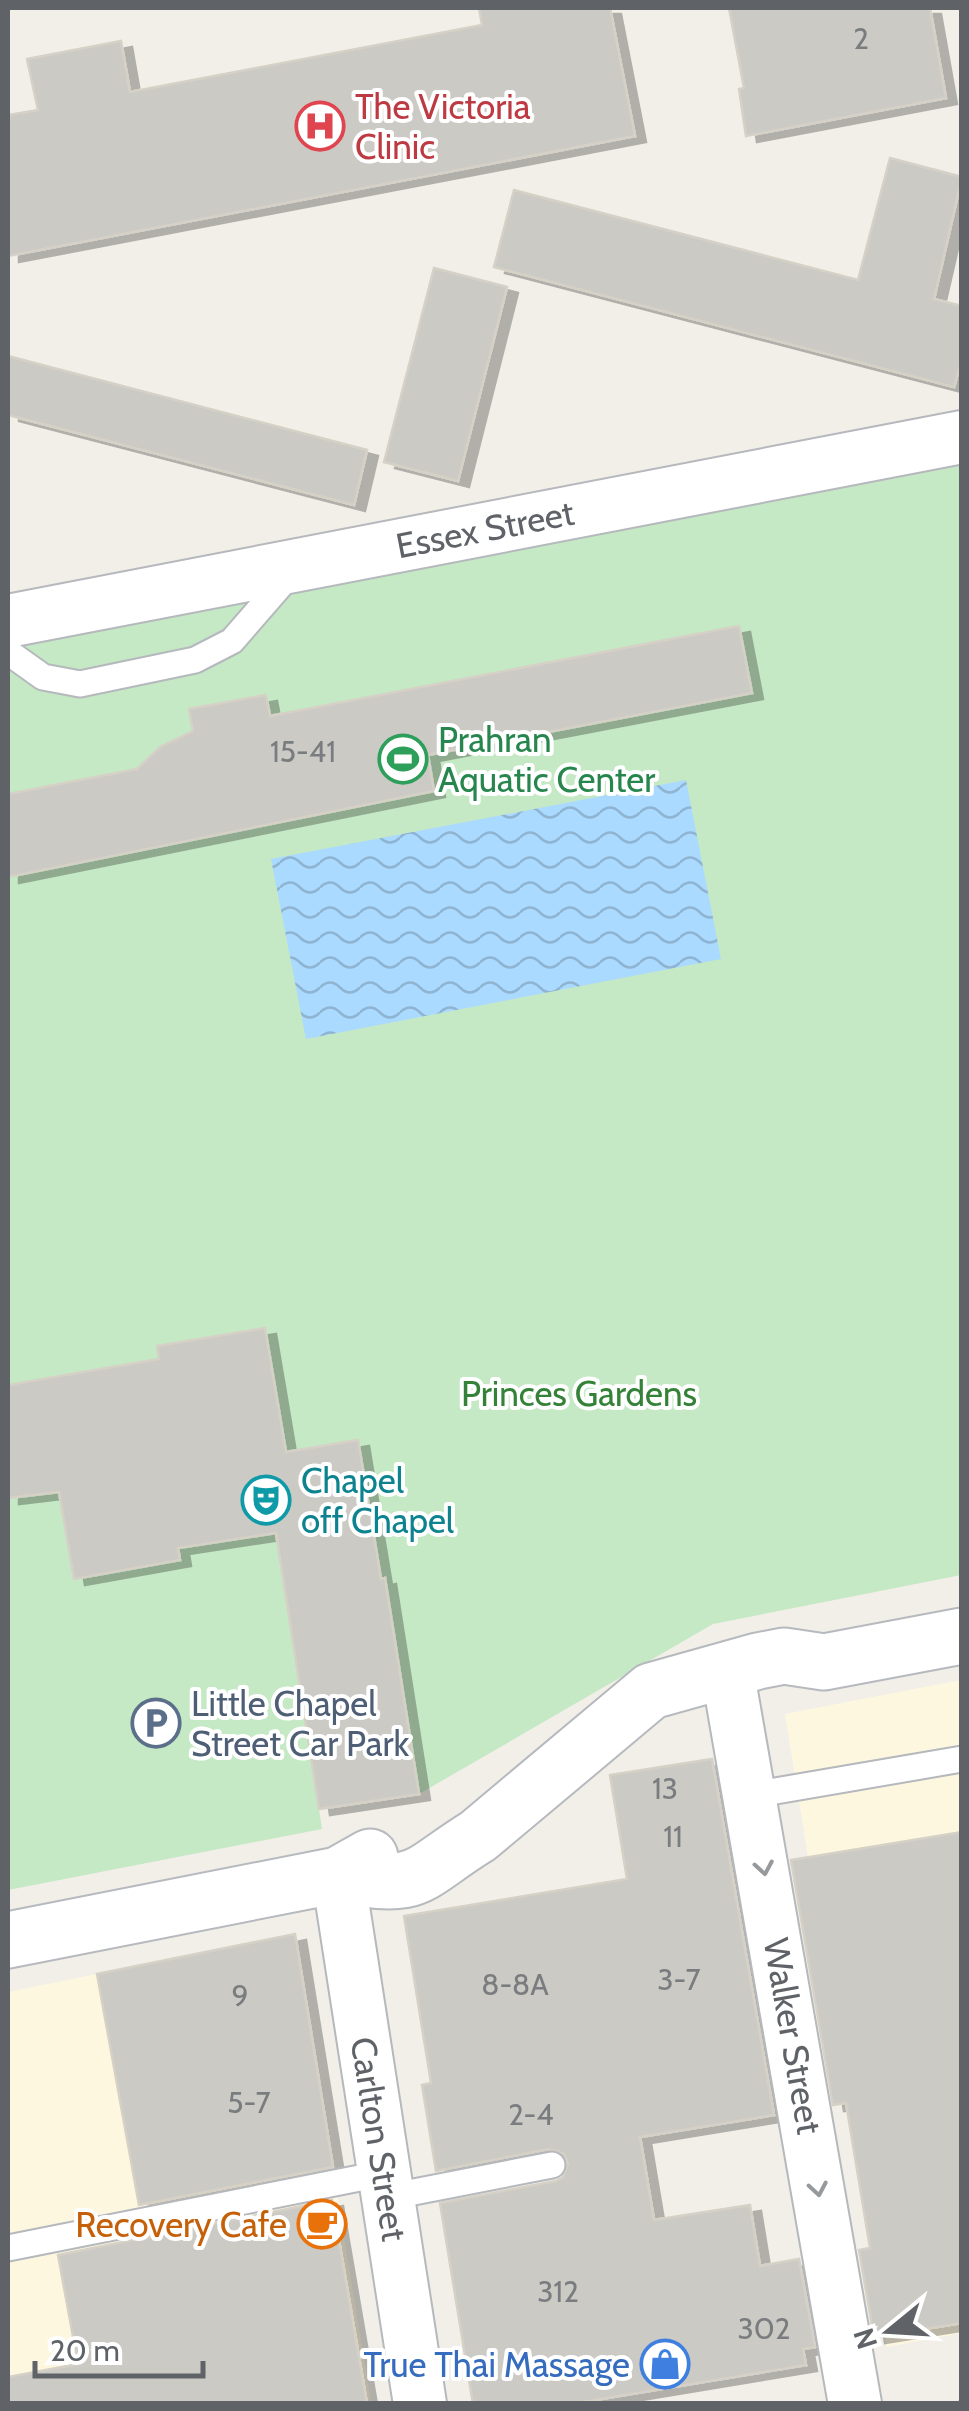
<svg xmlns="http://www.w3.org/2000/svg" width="969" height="2411" viewBox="0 0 969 2411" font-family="Cabin,sans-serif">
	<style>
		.commercial { fill: #fef7e0 }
		.green { fill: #c5e8c5 }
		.water { fill: url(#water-waves) }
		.building { fill: #cccac5; stroke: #d6d1c6; stroke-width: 2.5; filter: url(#shadow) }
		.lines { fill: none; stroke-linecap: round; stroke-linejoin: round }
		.lane-casing { stroke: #b5b8bc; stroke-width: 29 }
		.street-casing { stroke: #b5b8bc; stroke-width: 56 }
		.secondary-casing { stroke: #b6babf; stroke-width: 59 }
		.lane { stroke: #fff; stroke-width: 25 }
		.street { stroke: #fff; stroke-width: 52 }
		.secondary { stroke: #fff; stroke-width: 55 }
		.tram { stroke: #b6b7b8; stroke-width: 2.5 }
		.oneway { stroke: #979a9d }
		.labels { text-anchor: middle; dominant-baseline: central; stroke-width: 8; stroke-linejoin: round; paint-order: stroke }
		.number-label { font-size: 30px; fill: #7a7d7f }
		.health-label { font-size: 35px; fill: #be3a42; stroke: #fff; text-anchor: start }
		.street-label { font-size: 35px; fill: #5f6368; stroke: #fff }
		.leisure-label { font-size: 35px; fill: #27864d; stroke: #fff; text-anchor: start }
		.park-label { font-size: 35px; fill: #348238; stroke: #fff }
		.culture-label { font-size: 35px; fill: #0d838f; stroke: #fff; text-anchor: start }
		.service-label { font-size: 35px; fill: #4e5e75; stroke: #fff; text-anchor: start }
		.food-label { font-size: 35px; fill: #c56008; stroke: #fff; text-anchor: end }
		.shop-label { font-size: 35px; fill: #366cbe; stroke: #fff; text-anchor: end }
	</style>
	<defs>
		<pattern id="water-waves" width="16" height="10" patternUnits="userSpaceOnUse" patternTransform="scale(2.5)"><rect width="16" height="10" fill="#aadaff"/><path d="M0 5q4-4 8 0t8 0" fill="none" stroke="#8eb4d2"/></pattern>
		<filter id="shadow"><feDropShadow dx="11" dy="6" stdDeviation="0" flood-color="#0004"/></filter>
	</defs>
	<rect width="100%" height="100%" fill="#f1efe8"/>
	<!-- commercial -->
	<g class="commercial">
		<polygon points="961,1680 961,2333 887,2347 785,1714"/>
		<polygon points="295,1934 371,2403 8,2404 8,1992"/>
	</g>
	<!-- green -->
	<polygon class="green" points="961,460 961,1575 713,1624 419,1794 385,1578 286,1593 322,1829 8,1890 8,643"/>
	<!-- water -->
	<polygon class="water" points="686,780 721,959 306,1039 271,859"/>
	<!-- building -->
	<g class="building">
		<polygon points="479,8 610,8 635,136 8,256 8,115 38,110 27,59 121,41 130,92 482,25"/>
		<polygon points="729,8 930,8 946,98 746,136 739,89 744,88"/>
		<polygon points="890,158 962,177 934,299 962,306 962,358 954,387 494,267 514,190 858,280"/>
		<polygon points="434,268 507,287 458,481 384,462"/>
		<polygon points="8,356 367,450 354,505 8,415"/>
		<polygon points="739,626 752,693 428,755 434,791 8,877 8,794 137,769 160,747 193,731 189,709 266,695 270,716"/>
		<polygon points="265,1328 286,1452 358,1440 381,1579 385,1578 419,1794 319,1809 276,1533 178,1548 180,1560 74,1579 59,1492 8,1498 8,1385 159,1359 157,1346"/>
		<polygon points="712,1759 774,2115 640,2137 654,2220 750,2205 760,2266 799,2259 815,2347 803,2349 806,2365 571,2404 473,2404 440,2203 556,2181 563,2177 568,2163 564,2154 549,2149 436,2171 422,2085 431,2083 404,1916 627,1879 610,1775"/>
		<polygon points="962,1832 962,2323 874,2337 859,2250 870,2248 846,2103 833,2105 791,1860"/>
		<polygon points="295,1934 333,2167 139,2205 97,1974"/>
		<polygon points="332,2200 367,2404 8,2404 8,2377 78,2364 58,2255"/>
	</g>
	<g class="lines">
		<!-- lane casing -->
		<g class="lane-casing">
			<g id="lane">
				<polyline points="8,652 43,677 80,684 195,660 232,641 291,573"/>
				<polyline points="752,1795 962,1759"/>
				<polyline points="388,2197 552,2165"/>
				<polyline points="8,2248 385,2173"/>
			</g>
		</g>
		<!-- street casing -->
		<g class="street-casing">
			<g id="street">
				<polyline points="8,621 962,437"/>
				<polyline points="727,1669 855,2404"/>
				<polyline points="338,1875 420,2404"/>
			</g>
		</g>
		<!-- secondary casing -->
		<g class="secondary-casing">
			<g id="secondary">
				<path d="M338,1875C423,1890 412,1877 478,1836L651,1691L758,1661L784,1656L824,1662L962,1636"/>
				<polyline points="8,1940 338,1875 370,1857"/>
			</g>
		</g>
		<!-- lane -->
		<use href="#lane" class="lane"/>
		<!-- street -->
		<use href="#street" class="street"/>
		<!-- secondary -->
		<use href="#secondary" class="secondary"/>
		<!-- tram -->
		<polyline class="tram" points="951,2404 962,2401"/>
	</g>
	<!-- one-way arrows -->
	<defs><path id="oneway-chevron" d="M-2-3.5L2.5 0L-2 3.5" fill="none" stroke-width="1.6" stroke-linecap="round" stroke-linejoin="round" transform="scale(2.5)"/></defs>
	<g class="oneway">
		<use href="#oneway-chevron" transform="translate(764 1868) rotate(80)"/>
		<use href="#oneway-chevron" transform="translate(818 2189) rotate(80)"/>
	</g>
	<!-- icons -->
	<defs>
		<g id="hospital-ring" transform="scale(2.5)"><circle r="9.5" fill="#fff" stroke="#e0444e" stroke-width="1.5"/><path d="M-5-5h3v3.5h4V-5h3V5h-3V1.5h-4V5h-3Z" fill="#e0444e"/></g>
		<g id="stadium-ring" transform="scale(2.5)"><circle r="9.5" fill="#fff" stroke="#2e9e5b" stroke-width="1.5"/><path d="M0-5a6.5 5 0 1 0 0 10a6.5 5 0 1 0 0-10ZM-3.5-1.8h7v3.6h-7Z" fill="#2e9e5b"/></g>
		<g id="theatre-ring" transform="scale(2.5)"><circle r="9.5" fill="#fff" stroke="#0f9aa8" stroke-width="1.5"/><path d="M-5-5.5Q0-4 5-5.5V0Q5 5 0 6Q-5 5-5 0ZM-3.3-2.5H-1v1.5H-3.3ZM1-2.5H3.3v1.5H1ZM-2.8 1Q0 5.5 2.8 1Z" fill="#0f9aa8"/></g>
		<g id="parking-ring" transform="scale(2.5)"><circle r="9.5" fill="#fff" stroke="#5c6f8a" stroke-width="1.5"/><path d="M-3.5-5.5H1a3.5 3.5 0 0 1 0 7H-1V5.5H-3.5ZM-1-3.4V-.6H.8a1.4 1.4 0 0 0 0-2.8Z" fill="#5c6f8a"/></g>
		<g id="cafe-ring" transform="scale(2.5)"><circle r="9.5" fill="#fff" stroke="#e8710a" stroke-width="1.5"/><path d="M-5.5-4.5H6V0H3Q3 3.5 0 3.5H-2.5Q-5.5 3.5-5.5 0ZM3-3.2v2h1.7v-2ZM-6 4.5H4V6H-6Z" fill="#e8710a"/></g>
		<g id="shop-ring" transform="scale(2.5)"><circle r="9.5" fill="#fff" stroke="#3f7fe0" stroke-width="1.5"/><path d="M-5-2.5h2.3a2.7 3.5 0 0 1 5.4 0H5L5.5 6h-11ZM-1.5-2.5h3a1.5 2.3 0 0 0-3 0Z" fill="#3f7fe0"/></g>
	</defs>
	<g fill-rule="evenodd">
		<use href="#hospital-ring" x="320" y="126"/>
		<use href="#stadium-ring" x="403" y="759"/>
		<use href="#theatre-ring" x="266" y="1500"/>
		<use href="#parking-ring" x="156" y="1723"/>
		<use href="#cafe-ring" x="322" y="2224"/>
		<use href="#shop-ring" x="665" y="2364"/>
	</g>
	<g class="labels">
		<!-- number labels -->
		<g class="number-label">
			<text x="861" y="38">2</text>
			<text x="303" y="751">15-41</text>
			<text x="665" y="1788">13</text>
			<text x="673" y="1836">11</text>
			<text x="679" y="1979">3-7</text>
			<text x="515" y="1984">8-8A</text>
			<text x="240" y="1995">9</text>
			<text x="249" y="2102">5-7</text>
			<text x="531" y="2114">2-4</text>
			<text x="558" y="2291">312</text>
			<text x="764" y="2328">302</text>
		</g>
		<!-- health labels -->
		<g class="health-label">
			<text x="355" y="106">The Victoria<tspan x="355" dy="40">Clinic</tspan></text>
		</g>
		<!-- street labels -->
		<g class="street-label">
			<text transform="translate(485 529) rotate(-11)">Essex Street</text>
			<text transform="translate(793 2036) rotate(80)">Walker Street</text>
			<text transform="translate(379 2139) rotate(81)">Carlton Street</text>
		</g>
		<!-- leisure labels -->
		<g class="leisure-label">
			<text x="438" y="739">Prahran<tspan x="438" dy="40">Aquatic Center</tspan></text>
		</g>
		<!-- park labels -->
		<g class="park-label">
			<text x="579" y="1393">Princes Gardens</text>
		</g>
		<!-- culture labels -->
		<g class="culture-label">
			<text x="301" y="1480">Chapel<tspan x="301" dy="40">off Chapel</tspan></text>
		</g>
		<!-- service labels -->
		<g class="service-label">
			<text x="191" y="1703">Little Chapel<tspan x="191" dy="40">Street Car Park</tspan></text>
		</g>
		<!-- food labels -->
		<g class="food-label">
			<text x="287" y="2224">Recovery Cafe</text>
		</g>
		<!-- shop labels -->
		<g class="shop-label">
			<text x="630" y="2364">True Thai Massage</text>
		</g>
	</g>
	<!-- border -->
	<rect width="969" height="2411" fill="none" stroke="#5f6368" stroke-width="20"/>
	<!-- north arrow -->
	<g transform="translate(889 2331) rotate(252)" stroke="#ffffff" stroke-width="8" paint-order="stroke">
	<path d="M0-8L18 38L0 25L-18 38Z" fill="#5f6368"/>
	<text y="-15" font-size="28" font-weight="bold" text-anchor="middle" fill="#5f6368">N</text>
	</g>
	<!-- scale -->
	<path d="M35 2361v15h168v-15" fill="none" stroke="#5f6368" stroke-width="5"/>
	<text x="50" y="2361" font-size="30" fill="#5f6368" stroke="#ffffff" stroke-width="8" paint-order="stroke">20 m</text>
</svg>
